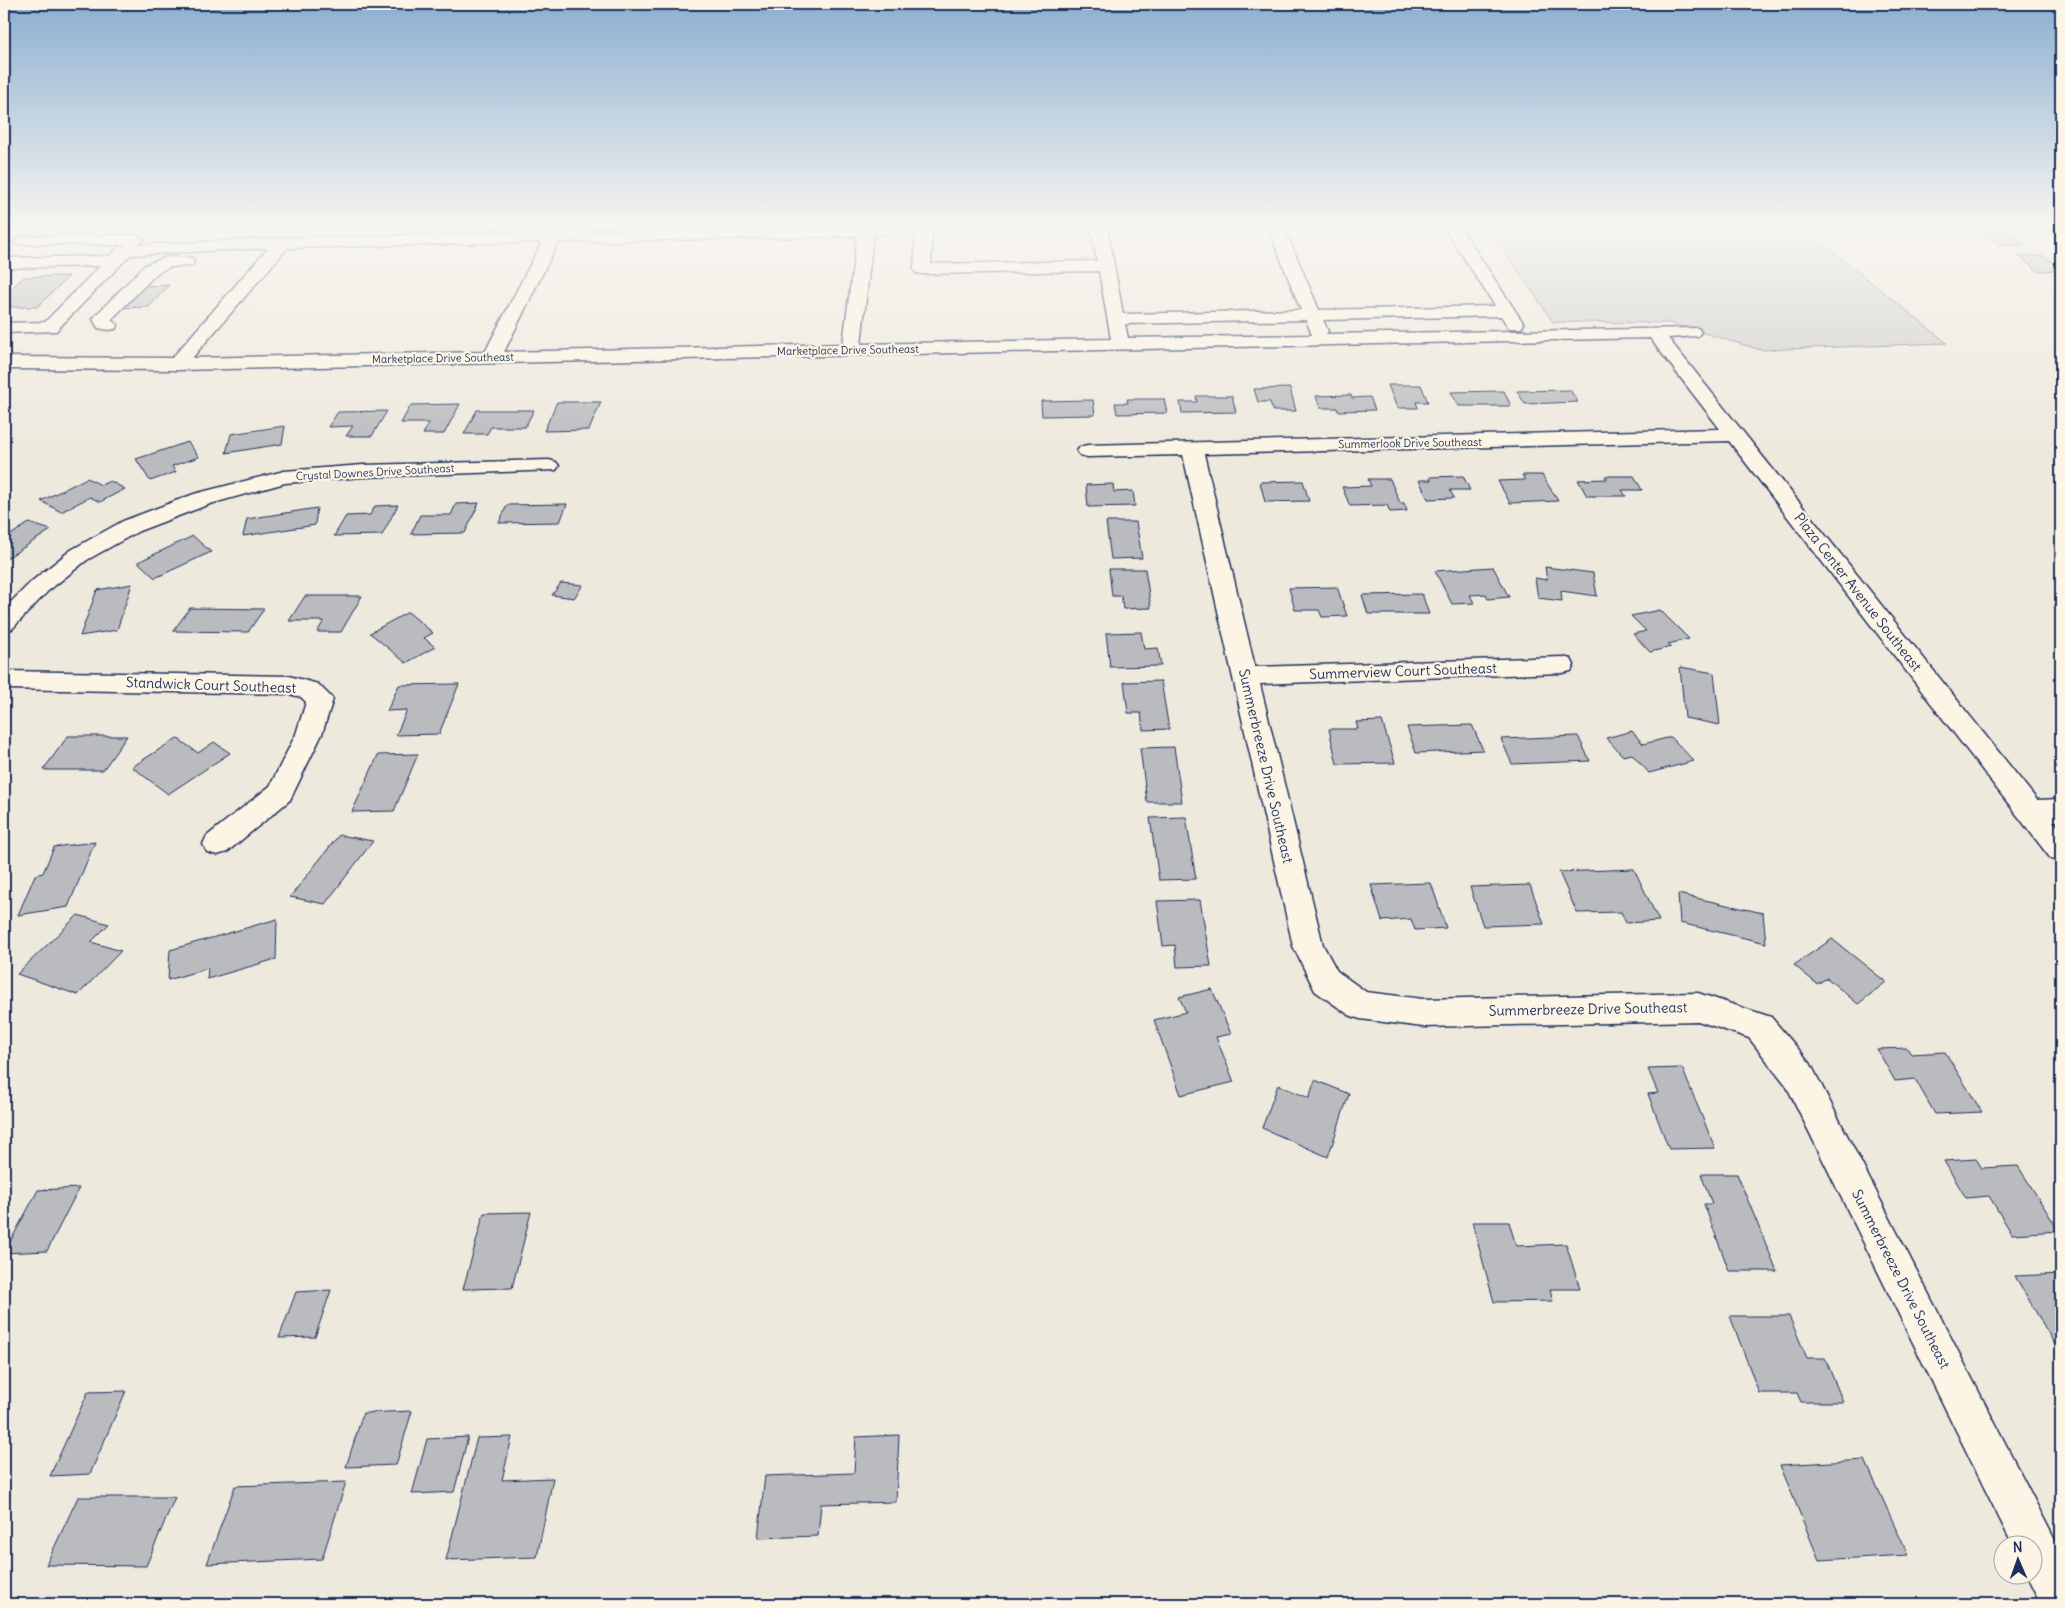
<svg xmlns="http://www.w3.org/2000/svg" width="2065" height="1608" viewBox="0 0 2065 1608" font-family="Delius,sans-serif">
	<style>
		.green { fill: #cfcdca; stroke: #757e94 }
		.building { fill: #babbbe; stroke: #1b2f5e }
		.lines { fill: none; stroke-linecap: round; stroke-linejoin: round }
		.minor-casing { stroke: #1b2f5e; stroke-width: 3 }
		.minor { fill: #fcf5e5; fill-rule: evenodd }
		.labels { text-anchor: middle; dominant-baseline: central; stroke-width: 4.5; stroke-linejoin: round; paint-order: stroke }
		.far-street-label { font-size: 11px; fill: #1b2f5e; stroke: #fcf5e5 }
		.street-label { font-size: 14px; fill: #1b2f5e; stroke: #fcf5e5 }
	</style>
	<rect width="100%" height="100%" fill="#eee9dd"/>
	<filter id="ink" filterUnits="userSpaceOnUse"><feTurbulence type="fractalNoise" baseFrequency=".02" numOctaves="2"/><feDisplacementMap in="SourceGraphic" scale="10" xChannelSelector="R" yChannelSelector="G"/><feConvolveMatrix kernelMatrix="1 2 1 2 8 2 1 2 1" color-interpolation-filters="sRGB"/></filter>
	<g filter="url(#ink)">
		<!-- green -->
		<polygon class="green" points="1488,227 1802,227 1947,343 1761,350 1670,323 1553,322"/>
		<!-- building -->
		<g class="building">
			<polygon points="74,227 144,227 71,229"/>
			<polygon points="402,227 677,227 399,231"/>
			<polygon points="1975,227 2010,227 2014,230 2006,230 2025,245 1999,245"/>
			<polygon points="2019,256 2042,256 2061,266 2061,270 2038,271"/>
			<polygon points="69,276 37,307 4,307 4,295 24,277"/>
			<polygon points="169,285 149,307 117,308 139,286"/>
			<polygon points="1388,385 1421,385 1428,402 1416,402 1418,408 1397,408"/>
			<polygon points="1290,388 1296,411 1273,411 1270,402 1258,402 1254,389"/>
			<polygon points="1570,390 1578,402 1525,404 1517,391"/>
			<polygon points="1504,391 1511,406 1459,406 1451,392"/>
			<polygon points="1351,395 1352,398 1370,397 1375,410 1338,411 1337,408 1320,408 1316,396"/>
			<polygon points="1196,396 1232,396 1236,412 1182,413 1180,402 1197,402"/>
			<polygon points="1127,399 1164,399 1167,413 1117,414 1115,403 1128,403"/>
			<polygon points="1093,400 1095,415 1042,416 1041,401"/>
			<polygon points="557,402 601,402 589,430 544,431"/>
			<polygon points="460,404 444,434 423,434 429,423 401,423 411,405"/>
			<polygon points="477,410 534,410 525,427 491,427 487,434 464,434"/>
			<polygon points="387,411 372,436 346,436 353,426 328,427 338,412"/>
			<polygon points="285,426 282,444 226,453 231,434"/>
			<polygon points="188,442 199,457 172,466 176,472 150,481 136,459"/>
			<polygon points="1522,475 1542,475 1558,501 1510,503 1498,481 1525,480"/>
			<polygon points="1463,476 1470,490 1450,490 1454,498 1428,499 1419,480 1431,480 1430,477"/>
			<polygon points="1605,476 1634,476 1642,490 1622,490 1626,496 1587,496 1578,480 1607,479"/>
			<polygon points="87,478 101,485 110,481 125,489 100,502 90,497 61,512 41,501"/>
			<polygon points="1368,479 1390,479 1400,503 1404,503 1407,511 1390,512 1387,505 1350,506 1342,487 1371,486"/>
			<polygon points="1303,481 1309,501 1265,502 1260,482"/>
			<polygon points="1113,484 1114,492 1133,491 1135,506 1088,507 1086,485"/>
			<polygon points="479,503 465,533 411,534 420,515 451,515 456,504"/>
			<polygon points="567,504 560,522 499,523 507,505"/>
			<polygon points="398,505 382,535 334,536 346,516 370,515 375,506"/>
			<polygon points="317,508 315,525 243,536 247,519"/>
			<polygon points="1106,522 1136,522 1142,558 1111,559"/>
			<polygon points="29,523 51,530 4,560 4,539"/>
			<polygon points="193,536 211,552 155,578 138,562"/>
			<polygon points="1493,567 1509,597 1488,599 1486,594 1470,595 1474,603 1452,604 1435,571"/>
			<polygon points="1545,567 1593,573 1597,596 1561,591 1562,601 1538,598 1535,578 1547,580"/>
			<polygon points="1109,569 1145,569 1151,608 1123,609 1121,596 1112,596"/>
			<polygon points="561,583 583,585 574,598 552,595"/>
			<polygon points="132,584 117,630 80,636 97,590"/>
			<polygon points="1337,587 1347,616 1322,617 1319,610 1295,610 1289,588"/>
			<polygon points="1422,594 1429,614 1368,614 1362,595"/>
			<polygon points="305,596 362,596 341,632 317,632 324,621 289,621"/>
			<polygon points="190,608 264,609 248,632 173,631"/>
			<polygon points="1660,610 1689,639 1668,644 1671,647 1650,652 1633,634 1646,631 1631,616"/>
			<polygon points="408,612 433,633 424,638 435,647 406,663 370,633"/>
			<polygon points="1141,632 1144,649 1158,648 1161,666 1110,667 1106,633"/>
			<polygon points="1680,667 1714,673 1720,725 1685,718"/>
			<polygon points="1161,681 1169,729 1143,730 1141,713 1128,713 1124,682"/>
			<polygon points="459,684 439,734 396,735 407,710 387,711 399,685"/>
			<polygon points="1382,721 1395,763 1337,764 1329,729 1358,729 1356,722"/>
			<polygon points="1472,725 1483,750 1416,753 1407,727"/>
			<polygon points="1632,731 1643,744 1671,737 1694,761 1649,773 1632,754 1623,756 1606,738"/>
			<polygon points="68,736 127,736 103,770 43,770"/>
			<polygon points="1578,736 1590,761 1512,764 1501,739"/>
			<polygon points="177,738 198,753 214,742 230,753 168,794 132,767"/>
			<polygon points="1174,747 1182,802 1147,802 1140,748"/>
			<polygon points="418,754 394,811 352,812 378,755"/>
			<polygon points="1186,817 1196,879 1159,880 1150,818"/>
			<polygon points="339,835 373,841 325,904 290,897"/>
			<polygon points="95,842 68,907 18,915 35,875 43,873 54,847"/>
			<polygon points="1634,869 1659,921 1626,923 1621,912 1577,913 1559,872"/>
			<polygon points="1431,883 1446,928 1415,930 1411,919 1382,921 1371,885"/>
			<polygon points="1530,885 1544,924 1483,926 1470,887"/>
			<polygon points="1678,894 1763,913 1766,943 1680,923"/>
			<polygon points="1200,900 1211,966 1177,967 1175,945 1163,946 1157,901"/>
			<polygon points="78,915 109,924 91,942 121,951 78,995 17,974"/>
			<polygon points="277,919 276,959 207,979 208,968 168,980 170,950"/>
			<polygon points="1832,939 1886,982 1858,1004 1827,978 1817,984 1794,965"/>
			<polygon points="1212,989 1231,1034 1216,1037 1234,1082 1181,1095 1154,1020 1186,1012 1179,997"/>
			<polygon points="1907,1048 1911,1054 1945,1052 1982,1112 1935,1114 1915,1079 1895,1081 1877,1049"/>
			<polygon points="1682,1068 1715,1148 1669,1149 1648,1094 1658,1093 1648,1069"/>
			<polygon points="1315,1080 1349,1094 1328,1157 1262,1128 1278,1085 1309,1098"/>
			<polygon points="1976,1159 1982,1168 2018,1166 2059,1231 2012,1234 1989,1196 1966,1198 1944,1161"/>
			<polygon points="1701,1174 1737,1174 1777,1271 1729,1271 1704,1204 1712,1204"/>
			<polygon points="79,1188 47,1251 4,1253 38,1190"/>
			<polygon points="531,1212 512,1288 463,1289 484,1213"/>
			<polygon points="1472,1222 1509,1222 1516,1246 1566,1244 1580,1289 1550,1289 1553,1301 1494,1302"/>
			<polygon points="2061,1274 2061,1355 2015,1276"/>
			<polygon points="331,1290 315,1337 279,1338 296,1292"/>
			<polygon points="1730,1316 1789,1316 1807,1358 1825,1358 1843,1402 1801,1402 1797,1393 1759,1393"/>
			<polygon points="126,1391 90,1474 50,1476 88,1392"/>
			<polygon points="412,1411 396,1465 346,1467 363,1413"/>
			<polygon points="899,1435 896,1502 821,1504 818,1536 758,1538 765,1476 854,1473 856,1437"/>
			<polygon points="468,1437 454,1492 412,1494 427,1439"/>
			<polygon points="512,1437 502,1480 553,1478 537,1557 446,1560 477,1438"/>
			<polygon points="1865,1460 1908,1555 1819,1560 1780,1465"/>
			<polygon points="346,1482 322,1559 207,1564 235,1486"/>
			<polygon points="78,1497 175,1497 146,1566 46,1565"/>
		</g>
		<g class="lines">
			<!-- minor casing -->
			<g class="minor-casing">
				<g id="minor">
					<path d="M821,227H932L931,264L1097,261L1091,227H1107L1123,314L1301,310L1268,227H1284L1319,310L1495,306L1444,227H1460L1524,324L1521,328H1509L1501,316L1323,320L1328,331L1326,334L1698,328L1701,332L1698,336L1668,338L2037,800L2061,799V821H2053L2061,831V862L2051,859L1729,441L1204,454L1255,667L1562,657L1571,659L1574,665L1571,671L1562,673L1260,684L1323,945L1337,971L1366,992L1423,999L1698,993L1771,1017L1810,1063L2061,1552V1604H2042L2028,1576H2032V1546H2013L1786,1085L1749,1038L1698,1021L1423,1027L1360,1019L1349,1015L1315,991L1293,946L1183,455L1087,457L1080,455L1077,451L1080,447L1087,445L1720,429L1650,338L177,370L4,369V357L172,358L268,248L130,255L56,331L4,333V323L45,322L100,266L4,268V258L110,256L119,247L129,245L16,244L14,241L22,236L136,235L144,240L137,245L282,238ZM916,232L914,269L916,273L922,274L1099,271L1111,339L861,344L873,235ZM857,236L843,344L504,352L558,242ZM542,242L485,352L192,358L287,248ZM1306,320L1312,335L1128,338L1125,324Z"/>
					<polygon points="2048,227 2061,227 2061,236 2055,234"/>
					<polygon points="167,257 192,258 194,262 192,266 170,267 157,273 111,320 118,325 115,329 109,330 98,328 93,319 96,315 145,265"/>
					<polygon points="549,460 556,462 559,466 556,470 363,477 285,483 210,504 139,531 87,560 48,591 12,629 4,631 4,609 32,581 71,550 123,521 194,494 284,471 363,465"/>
					<polygon points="4,671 289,676 318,684 333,699 322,734 290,800 227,852 217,855 207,852 203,844 207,836 270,786 296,734 306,702 301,697 289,694 4,689"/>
				</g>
			</g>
			<!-- minor -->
			<use href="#minor" class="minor"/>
		</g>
	</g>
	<!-- sky -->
	<linearGradient id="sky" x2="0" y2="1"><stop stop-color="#8cafd1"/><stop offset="0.5" stop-color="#f7f5f0"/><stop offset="1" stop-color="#f7f5f0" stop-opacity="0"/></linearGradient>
	<rect width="2065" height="452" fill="url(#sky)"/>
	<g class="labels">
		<!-- far-street labels -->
		<g class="far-street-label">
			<text transform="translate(848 350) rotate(-1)">Marketplace Drive Southeast</text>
			<text transform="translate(443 358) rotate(-1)">Marketplace Drive Southeast</text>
			<text transform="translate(1410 443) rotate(-1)">Summerlook Drive Southeast</text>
			<text transform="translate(375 472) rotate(-3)">Crystal Downes Drive Southeast</text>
		</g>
		<!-- street labels -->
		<g class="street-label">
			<text transform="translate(1858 592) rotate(52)">Plaza Center Avenue Southeast</text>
			<text transform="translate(1403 671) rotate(-2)">Summerview Court Southeast</text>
			<text transform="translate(211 685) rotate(2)">Standwick Court Southeast</text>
			<text transform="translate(1266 766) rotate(77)">Summerbreeze Drive Southeast</text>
			<text transform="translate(1588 1009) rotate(-1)">Summerbreeze Drive Southeast</text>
			<text transform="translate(1901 1279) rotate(63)">Summerbreeze Drive Southeast</text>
		</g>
	</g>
	<!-- margin -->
	<rect width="2065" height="1608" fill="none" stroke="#fcf5e5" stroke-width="20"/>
	<rect x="10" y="10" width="2045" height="1588" fill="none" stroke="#1b2f5e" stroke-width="2" filter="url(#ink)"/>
	<!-- north arrow -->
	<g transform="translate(2018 1560) rotate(358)"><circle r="24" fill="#fcf5e5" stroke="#a2a6af"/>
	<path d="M0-4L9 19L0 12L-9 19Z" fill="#1b2f5e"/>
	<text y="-8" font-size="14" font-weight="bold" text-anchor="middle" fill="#1b2f5e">N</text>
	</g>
</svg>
